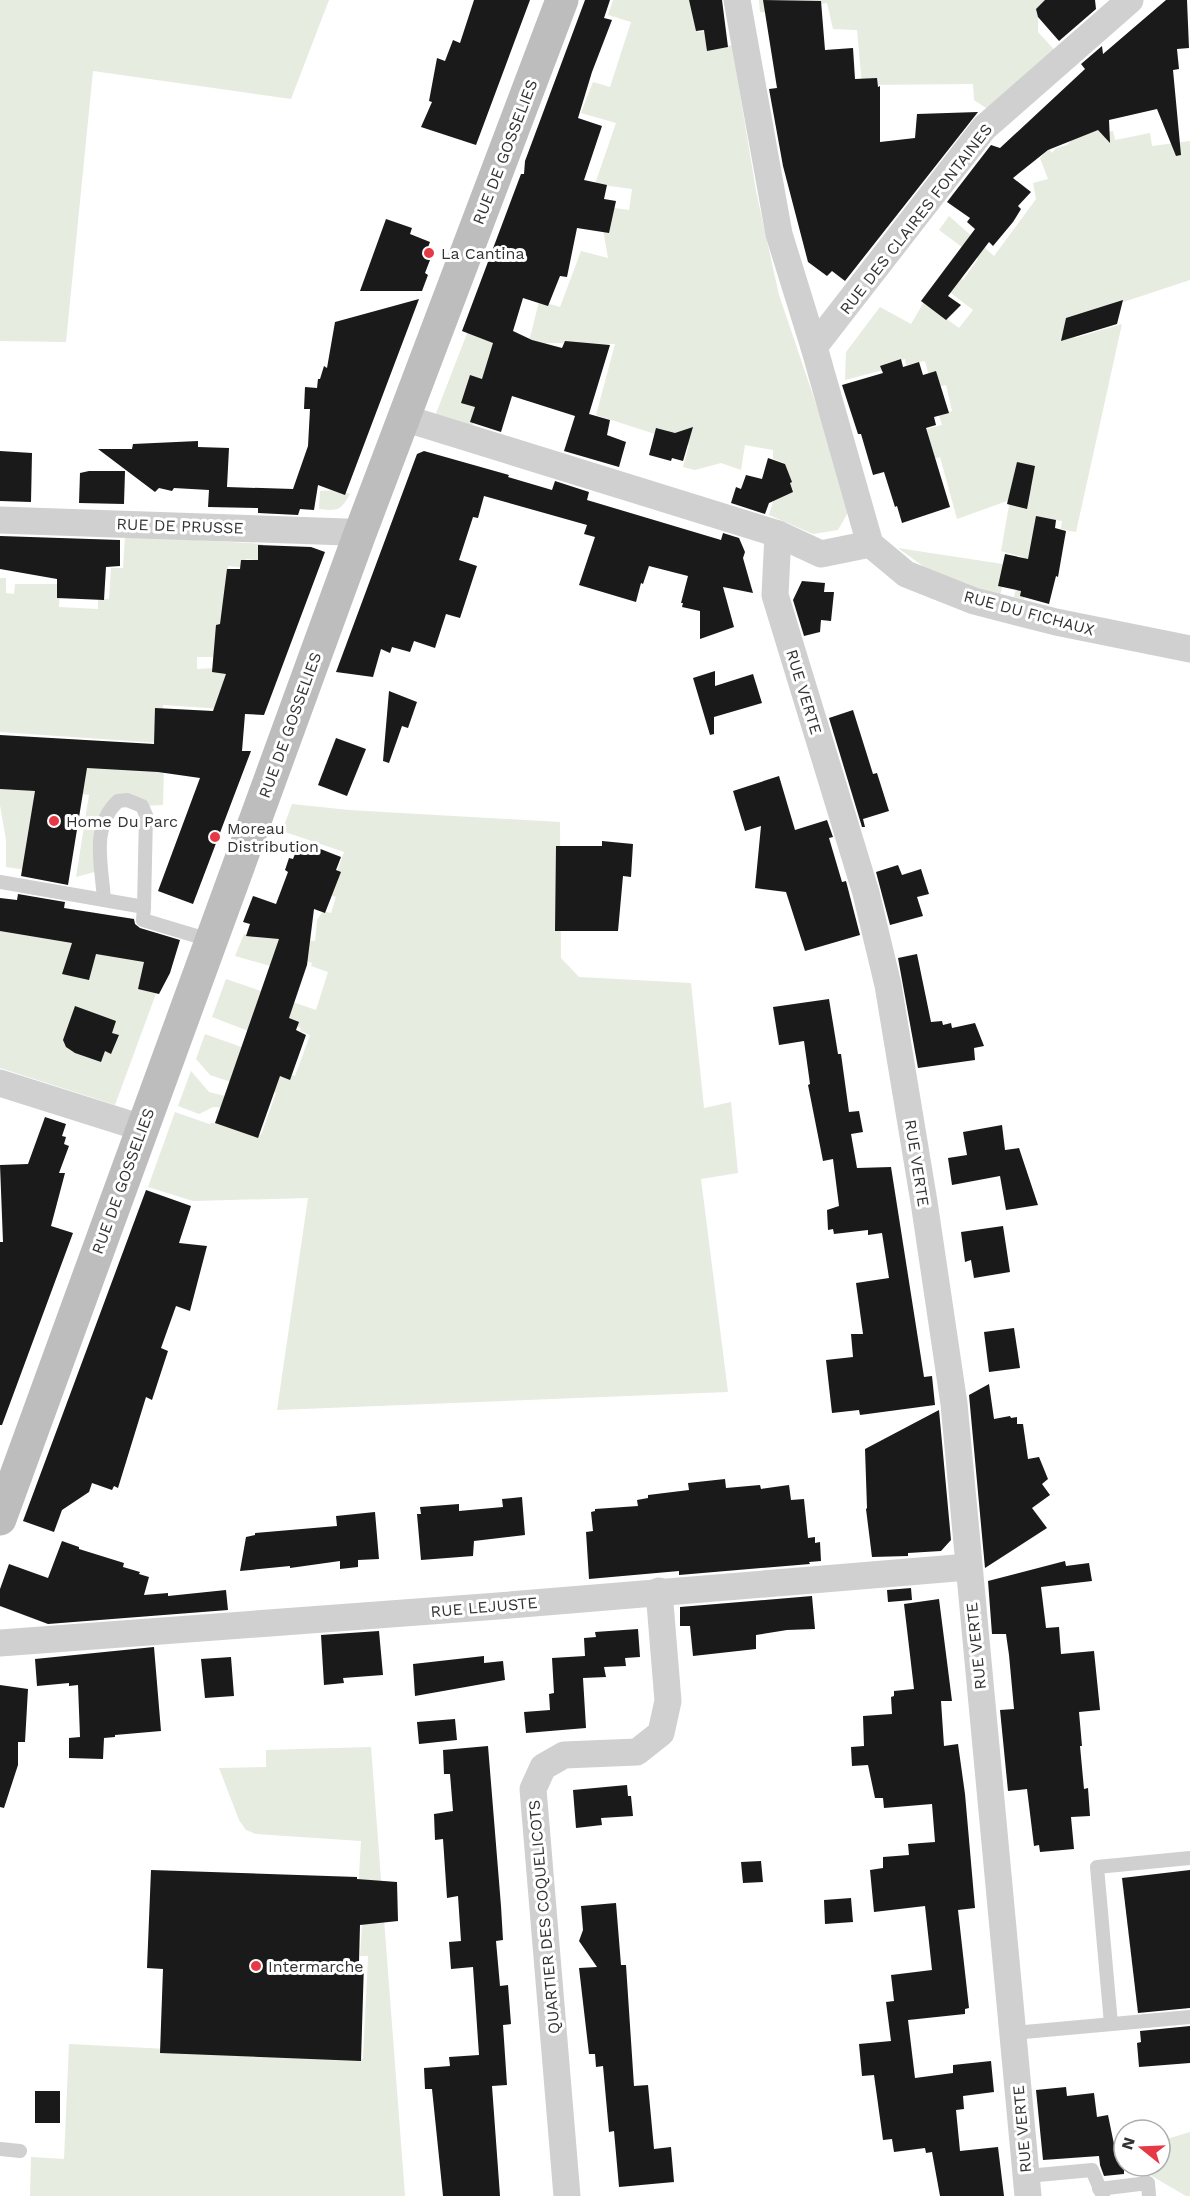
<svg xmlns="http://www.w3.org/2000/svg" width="1190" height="2196" viewBox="0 0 1190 2196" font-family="'Work Sans',sans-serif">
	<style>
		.green { fill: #e6ecdf }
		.building { fill: #1a1a1a }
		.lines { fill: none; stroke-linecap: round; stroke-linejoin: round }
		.lane { stroke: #d0d0d0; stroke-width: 14 }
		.street { stroke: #d0d0d0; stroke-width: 27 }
		.secondary { stroke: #bdbdbd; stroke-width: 33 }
		.poi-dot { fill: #e63946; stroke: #fff; stroke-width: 2 }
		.labels { text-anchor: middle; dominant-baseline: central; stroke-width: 6; stroke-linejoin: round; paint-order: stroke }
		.street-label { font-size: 16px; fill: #333; stroke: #fff }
		.poi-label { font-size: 16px; fill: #333; stroke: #fff; text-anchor: start }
	</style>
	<rect width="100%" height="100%" fill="#fff"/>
	<!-- green -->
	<g class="green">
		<polygon points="0,0 329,0 291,99 93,71 66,342 0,341"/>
		<polygon points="613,0 693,0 698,32 708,31 711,48 732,45 756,191 779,295 851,507 838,530 813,534 769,515 785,463 773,459 773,450 745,445 741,470 721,463 695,470 683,467 689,445 596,415 615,344 546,343 528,401 484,387 471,431 435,416 468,331 529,342 539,301 560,307 581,251 608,258 599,206 629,210 632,189 595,184 616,123 581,113 593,82 610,87 631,22 608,15"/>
		<polygon points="759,0 1055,0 1038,17 1038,32 1059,55 986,108 974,100 973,84 862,85 857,30 833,29 827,3 770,13 760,12"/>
		<polygon points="1090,121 1102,133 1113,131 1115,140 1150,133 1152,146 1190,141 1190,280 1072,319 1075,338 1122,324 1076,532 1061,529 1062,521 1055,520 1041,524 1024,599 1014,597 1023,557 1001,551 1010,500 957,519 940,457 926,461 914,432 942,425 939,415 952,411 946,385 932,388 925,361 906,365 905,359 886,364 887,369 845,380 846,352 880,307 911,324 924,302 959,328 973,310 938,283 946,267 963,280 978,259 939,230 949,216 994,256 1036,199 1033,183 1048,179 1040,158 1049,149 1052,153 1056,148 1067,145"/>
		<path d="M337,490L350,494C341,511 337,511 319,509L320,491Z"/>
		<polygon points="125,536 263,544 265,561 246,559 246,568 228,566 223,657 197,657 197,669 232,667 238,710 163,705 162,720 188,745 0,732 0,578 6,578 6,593 14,594 15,584 60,584 59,607 98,609 98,599 109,599 111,568 123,568"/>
		<polygon points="898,548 1009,565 1000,595 965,585 927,569"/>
		<polygon points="72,757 164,767 163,805 142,806 127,800 106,815 102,870 76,877 89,795 41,788 27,870 6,867 6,840 0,805 0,789 13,790 15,769"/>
		<polygon points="292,804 349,810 560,822 561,958 579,977 691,983 704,1108 731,1102 738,1173 701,1179 728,1392 277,1410 308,1198 193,1201 148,1187 175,1112 209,1124 220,1121 261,1135 276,1093 236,1079 234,1083 210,1075 196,1059 205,1034 244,1048 284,1073 295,1076 310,1035 300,1031 301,1028 258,1012 251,1032 212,1017 226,979 316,1010 328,972 311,966 312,963 280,952 274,967 235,956 244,934 315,941 317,920 323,911 331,913 336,897 329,894 344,852 282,831"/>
		<polygon points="0,916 71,942 168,961 115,1105 0,1068"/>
		<polygon points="191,1071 209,1092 229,1097 225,1108 213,1107 199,1114 178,1106"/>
		<polygon points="371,1747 405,2196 30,2196 31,2157 64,2159 69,2044 363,2059 368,1956 360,1956 363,1911 357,1910 361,1841 256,1834 246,1830 239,1820 219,1768 266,1767 266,1750"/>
		<polygon points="1190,2132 1190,2196 1186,2196 1150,2175 1150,2166 1160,2166 1160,2141"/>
	</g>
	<!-- building -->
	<g class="building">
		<polygon points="474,0 530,0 476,145 421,127 432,102 429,101 437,58 445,61 453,40 460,43"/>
		<polygon points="585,0 610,0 604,18 612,20 592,72 578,118 602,126 584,180 607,185 604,199 616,201 609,233 577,228 567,277 560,276 548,306 523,298 513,331 532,340 562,348 565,341 610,345 589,414 610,420 607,435 626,442 619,467 564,451 575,416 512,396 501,432 470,422 475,407 461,403 470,375 482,379 493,343 462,331 521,174 524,174 525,161"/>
		<polygon points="689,0 722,0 728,47 707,51 704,30 696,31"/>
		<polygon points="763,0 821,1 825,50 853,48 855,79 877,78 878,87 880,86 880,142 915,138 917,114 978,112 845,281 832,271 827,276 808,262 783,166 769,89 777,88"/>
		<polygon points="1045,0 1095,0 1096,9 1059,41 1038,17 1036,9"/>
		<polygon points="1166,0 1187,0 1189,48 1177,49 1179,69 1173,70 1181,155 1176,156 1157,109 1109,120 1110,143 1098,130 1048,150 1013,178 1031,192 1018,206 1021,209 1013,222 993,246 989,242 948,296 961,305 946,320 921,301 975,229 967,222 970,218 947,202 991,145 1000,148 1085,69 1081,64 1102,46 1103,54"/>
		<polygon points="386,219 412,228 410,234 430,242 424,258 430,260 425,273 428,275 422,291 360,291"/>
		<polygon points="419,299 345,495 318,485 314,510 300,509 298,515 258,513 258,508 208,507 209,490 174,488 172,491 159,488 155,492 98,449 132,449 133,444 198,441 198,447 229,448 227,487 293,489 308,446 310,409 304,409 305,387 317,388 318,379 320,379 324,366 327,368 335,322"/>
		<polygon points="1123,300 1117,324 1061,341 1066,318"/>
		<polygon points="901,359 903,367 919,362 923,375 936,371 949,413 934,417 936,425 926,428 950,507 902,523 897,506 895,507 884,472 873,475 861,434 858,434 842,385 883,373 880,366"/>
		<polygon points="693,427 683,461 672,458 671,461 649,455 656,428 675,433"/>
		<polygon points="0,451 32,453 31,502 0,501"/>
		<polygon points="424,451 509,475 508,477 552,490 555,481 589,492 587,500 721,540 723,533 739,538 745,552 743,558 753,593 723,587 734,627 700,639 700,611 682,607 683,603 681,603 688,576 649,566 643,584 641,583 636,602 579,585 595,537 584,534 587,525 484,496 478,518 473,517 459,560 477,566 460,618 446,614 435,648 414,641 410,652 392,647 390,653 381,649 373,677 336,672 417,454"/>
		<polygon points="768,458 785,464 792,482 790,483 793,492 769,503 765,514 731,503 736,487 741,489 746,475 762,479"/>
		<polygon points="1017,462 1035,466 1027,509 1007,504"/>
		<polygon points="89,471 125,471 124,504 79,503 80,473"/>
		<polygon points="1036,516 1056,520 1055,528 1066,531 1058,577 1056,576 1049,604 1020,596 1021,591 998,586 1005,554 1028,559"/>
		<polygon points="0,536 120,540 120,566 106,567 104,600 57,598 57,579 0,569"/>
		<polygon points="258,545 311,547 325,552 264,715 245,714 242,751 251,751 193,904 158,891 200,778 158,772 87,768 68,885 21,876 35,791 0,789 0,735 154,744 155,708 213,711 226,674 212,672 216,625 220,624 227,569 240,569 241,560 258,560"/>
		<polygon points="802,581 825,583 824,592 834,592 831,621 821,620 820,632 804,636 793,600"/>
		<polygon points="715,671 715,686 753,674 762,703 714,717 714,734 710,735 693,678"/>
		<polygon points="389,691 417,702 408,728 402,726 389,763 383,761"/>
		<polygon points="853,710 873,774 877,773 889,811 863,819 865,827 862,827 829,718"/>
		<polygon points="336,738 366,749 347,796 318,785"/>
		<polygon points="779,776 795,830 827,820 833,837 829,838 842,882 846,881 860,935 805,951 786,892 755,888 761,826 745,831 733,791"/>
		<polygon points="300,841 341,857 336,870 341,872 325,913 314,909 307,965 289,1018 299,1022 296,1030 306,1035 290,1080 280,1076 258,1138 215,1123 279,939 246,936 250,924 243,922 253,896 276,904 288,872 285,870 289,858 293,859"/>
		<polygon points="602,841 633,844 631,877 623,876 618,931 555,931 556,846 602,846"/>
		<polygon points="898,865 902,875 921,869 929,894 917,897 923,916 890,925 876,872"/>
		<polygon points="18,894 65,902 64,908 134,919 135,924 140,928 180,940 170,973 159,994 138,989 144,962 96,954 89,980 62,974 72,943 0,931 0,898 17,900"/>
		<polygon points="917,954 931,1022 942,1021 943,1025 951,1023 952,1028 975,1023 984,1046 974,1048 975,1060 918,1068 898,958"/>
		<polygon points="829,999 838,1054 841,1054 849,1112 859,1111 863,1132 851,1134 857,1168 891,1167 924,1377 932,1376 935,1405 860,1415 859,1410 832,1413 826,1360 853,1357 851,1334 863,1334 856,1283 889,1278 882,1233 868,1235 868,1230 834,1234 833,1229 828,1230 827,1210 839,1206 833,1159 823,1161 808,1085 810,1084 804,1041 779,1045 773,1007"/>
		<polygon points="75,1006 116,1021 112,1033 119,1035 111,1054 105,1051 101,1062 75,1053 66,1047 63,1040"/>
		<polygon points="45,1117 66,1124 62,1136 66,1137 64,1144 69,1146 59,1173 65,1173 51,1226 73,1233 2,1425 0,1425 0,1242 3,1242 0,1165 28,1164"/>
		<polygon points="1002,1125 1005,1150 1019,1148 1038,1205 1006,1210 1000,1176 952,1185 948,1158 967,1155 963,1132"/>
		<polygon points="146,1190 191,1206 179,1243 207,1246 190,1311 176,1306 161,1348 168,1351 152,1400 146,1397 118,1488 114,1486 112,1490 92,1483 89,1492 62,1510 54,1532 23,1521"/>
		<polygon points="1003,1226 1010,1272 974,1278 971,1260 965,1262 961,1232"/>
		<polygon points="1014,1328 1020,1368 989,1372 984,1332"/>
		<polygon points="989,1384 994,1419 1010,1416 1011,1418 1017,1417 1017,1424 1023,1424 1028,1459 1039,1457 1048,1479 1042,1484 1050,1495 1032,1508 1047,1528 985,1568 969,1395"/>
		<polygon points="939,1410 951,1540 941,1551 908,1553 908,1556 872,1557 866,1509 867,1508 865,1449"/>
		<polygon points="725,1479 726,1488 760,1485 761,1489 789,1485 791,1500 804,1499 808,1538 815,1537 815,1543 820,1542 821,1561 809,1562 810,1564 679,1575 679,1571 589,1579 586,1532 593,1531 591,1512 595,1511 595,1509 638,1506 637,1500 648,1498 648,1495 689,1490 688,1483"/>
		<polygon points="522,1497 525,1535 474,1541 473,1556 421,1560 417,1514 421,1514 420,1507 459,1504 459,1511 503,1507 502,1499"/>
		<polygon points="375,1512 379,1559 358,1560 358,1567 340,1569 340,1561 290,1568 290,1566 240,1571 246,1537 255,1535 255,1533 337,1526 336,1516"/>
		<polygon points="62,1541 79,1547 79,1549 124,1563 123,1567 140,1572 139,1574 149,1577 144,1595 168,1593 168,1596 226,1590 228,1610 48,1624 0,1606 0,1589 9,1564 48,1578"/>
		<polygon points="1065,1561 1066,1566 1089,1563 1092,1581 1041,1587 1046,1628 1059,1627 1061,1654 1094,1651 1100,1710 1079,1712 1082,1746 1080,1746 1084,1789 1088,1788 1090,1816 1071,1817 1074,1849 1040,1852 1039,1845 1034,1846 1027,1789 1008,1791 1000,1710 1014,1709 1009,1655 1006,1634 992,1634 988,1581"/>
		<polygon points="911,1588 912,1600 888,1602 887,1590"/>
		<polygon points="812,1596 815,1629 787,1630 756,1635 756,1649 693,1656 690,1626 680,1626 680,1607"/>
		<polygon points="939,1599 952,1701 941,1701 944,1746 958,1744 965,1794 975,1908 958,1910 969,2008 965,2009 965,2014 908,2020 915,2078 953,2073 953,2065 991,2061 994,2092 963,2096 964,2109 956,2110 960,2151 998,2147 1004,2196 940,2196 932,2152 926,2153 925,2148 894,2152 892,2139 883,2140 874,2075 862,2076 859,2044 891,2041 886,2002 894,2001 891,1975 932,1970 925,1906 874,1912 870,1870 883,1868 883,1857 909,1855 908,1844 935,1842 932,1804 884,1808 883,1798 875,1798 868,1765 852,1766 851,1747 864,1746 863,1716 892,1714 891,1697 894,1696 894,1691 914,1689 904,1604"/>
		<polygon points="638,1629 640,1657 625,1658 626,1666 604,1667 606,1677 583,1678 586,1728 526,1733 524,1712 550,1710 549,1694 554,1693 552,1658 585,1656 584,1638 596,1637 595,1632"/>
		<polygon points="379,1631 383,1675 343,1678 344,1683 324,1685 321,1635"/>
		<polygon points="154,1647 161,1731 115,1735 115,1737 104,1738 103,1759 69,1758 69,1738 80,1737 78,1685 69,1686 69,1683 37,1686 35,1659"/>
		<polygon points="484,1656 484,1663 503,1661 505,1680 415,1696 413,1664"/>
		<polygon points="231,1657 234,1696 205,1698 201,1659"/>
		<polygon points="0,1685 28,1689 25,1742 18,1742 18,1765 4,1808 0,1807"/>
		<polygon points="455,1719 457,1740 419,1744 417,1722"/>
		<polygon points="488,1746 501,1906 503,1940 496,1941 500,1986 508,1985 511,2024 503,2025 507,2085 492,2086 500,2196 443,2196 432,2089 425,2089 424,2068 450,2066 449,2057 479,2055 473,1967 451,1969 449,1942 461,1941 458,1896 447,1898 443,1839 435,1840 434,1814 453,1811 450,1774 444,1774 443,1750"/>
		<polygon points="627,1785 628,1796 631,1796 633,1816 601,1818 602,1825 576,1828 573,1790"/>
		<polygon points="761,1861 763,1882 743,1883 741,1862"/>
		<polygon points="151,1870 357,1877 357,1879 397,1882 398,1921 360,1925 359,1962 364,1963 361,2061 160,2053 163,1969 147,1968"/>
		<polygon points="1190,1870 1190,2008 1138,2013 1122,1878"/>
		<polygon points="851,1898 853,1922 825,1924 824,1900"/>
		<polygon points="616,1903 621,1965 626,1965 634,2086 648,2085 654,2149 671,2147 674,2182 619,2187 614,2131 609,2132 603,2066 596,2067 595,2054 589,2054 579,1968 597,1967 579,1941 583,1930 581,1906"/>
		<polygon points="1190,2026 1190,2063 1139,2067 1137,2043 1141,2042 1140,2031"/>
		<polygon points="1066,2087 1067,2096 1094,2093 1097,2117 1108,2115 1116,2154 1124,2151 1124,2174 1104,2176 1100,2165 1099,2156 1043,2160 1036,2090"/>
		<rect x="35" y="2091" width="25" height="32"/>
	</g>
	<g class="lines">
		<!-- lane -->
		<g class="lane">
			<polyline points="0,882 144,907 143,920 213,941"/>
			<path d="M104,900C102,866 90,827 118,801L127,800L142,806L146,815L144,907"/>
			<polyline points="1111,2024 1097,1867 1190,1858"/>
			<polyline points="1013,2033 1190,2017"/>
			<polyline points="0,2149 20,2151"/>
			<polyline points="1027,2176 1092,2170 1103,2196"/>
			<polyline points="1099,2189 1148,2183 1149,2196"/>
		</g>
		<!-- street -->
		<g class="street">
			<polyline points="737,0 779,234 814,347 870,544"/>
			<polyline points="814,347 984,128 1130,0"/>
			<polyline points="404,418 778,534 821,554 870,544 906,574 974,601 1056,622 1190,649"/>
			<polyline points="0,520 346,532 359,536"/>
			<polyline points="778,534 775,595 866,893 888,985 924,1202 954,1404 1028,2196"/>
			<polyline points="0,1083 142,1128"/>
			<polyline points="0,1643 498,1606 968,1567"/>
			<polyline points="567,2196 533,1789 543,1767 564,1755 637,1752 661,1733 668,1701 659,1591"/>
		</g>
		<!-- secondary -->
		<polyline class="secondary" points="0,1519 359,536 562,0"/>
	</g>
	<!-- markers -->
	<g class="poi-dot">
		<circle cx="429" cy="253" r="6"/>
		<circle cx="54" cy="821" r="6"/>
		<circle cx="215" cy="837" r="6"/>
		<circle cx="256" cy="1966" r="6"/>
	</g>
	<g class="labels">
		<!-- street labels -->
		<g class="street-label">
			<text transform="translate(505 152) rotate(-69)">RUE DE GOSSELIES</text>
			<text transform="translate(916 219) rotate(-52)">RUE DES CLAIRES FONTAINES</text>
			<text transform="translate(180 526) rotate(2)">RUE DE PRUSSE</text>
			<text transform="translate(1029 613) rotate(15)">RUE DU FICHAUX</text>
			<text transform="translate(804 692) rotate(73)">RUE VERTE</text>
			<text transform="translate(290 725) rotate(-70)">RUE DE GOSSELIES</text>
			<text transform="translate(917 1163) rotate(81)">RUE VERTE</text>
			<text transform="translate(123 1181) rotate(-70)">RUE DE GOSSELIES</text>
			<text transform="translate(484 1607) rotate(-5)">RUE LEJUSTE</text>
			<text transform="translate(976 1646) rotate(-96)">RUE VERTE</text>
			<text transform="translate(544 1917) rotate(-95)">QUARTIER DES COQUELICOTS</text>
			<text transform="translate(1022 2129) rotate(-95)">RUE VERTE</text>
		</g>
		<!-- poi labels -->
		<g class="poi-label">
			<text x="441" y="253">La Cantina</text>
			<text x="66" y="821">Home Du Parc</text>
			<text x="227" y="828">Moreau<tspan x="227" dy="18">Distribution</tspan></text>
			<text x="268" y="1966">Intermarche</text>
		</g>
	</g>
	<!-- north arrow -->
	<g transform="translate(1142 2148) rotate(288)"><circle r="28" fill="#ffffff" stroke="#adadad" stroke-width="1.5"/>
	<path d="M0-4.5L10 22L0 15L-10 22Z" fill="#e63946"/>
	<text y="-9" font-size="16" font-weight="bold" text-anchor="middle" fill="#333333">N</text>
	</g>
</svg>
